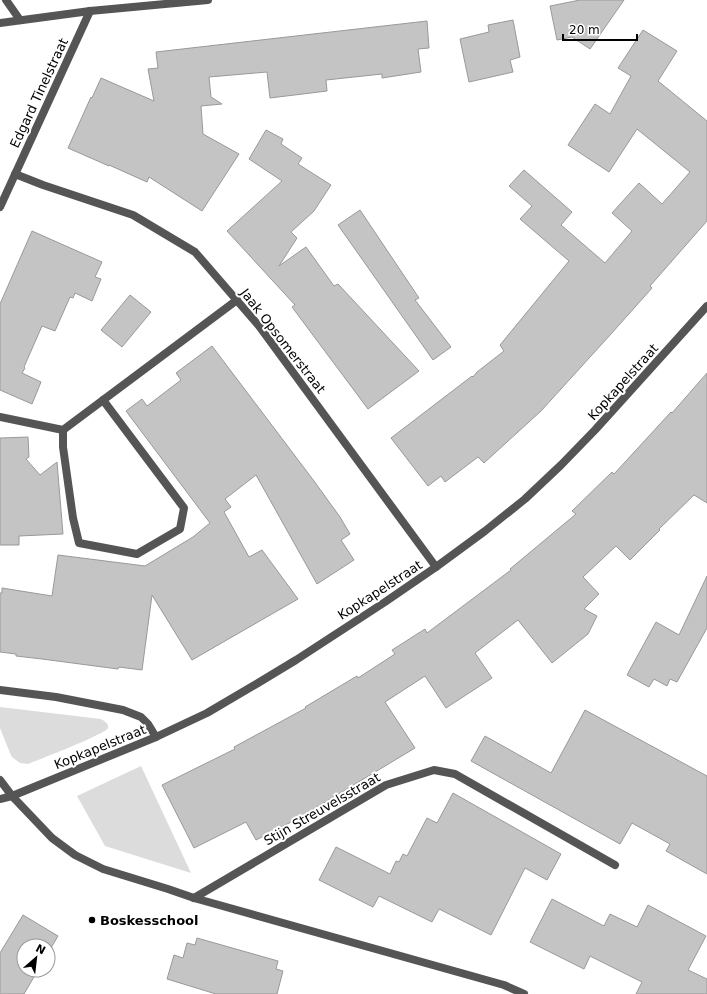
<svg xmlns="http://www.w3.org/2000/svg" width="707" height="994" viewBox="0 0 707 994" font-family="'DejaVu Sans',sans-serif">
	<style>
		.green { fill: #dcdcdc }
		.building { fill: #c4c4c4; stroke: #999 }
		.lines { fill: none; stroke-linecap: round; stroke-linejoin: round }
		.service { stroke: #555; stroke-width: 8 }
		.minor { stroke: #555; stroke-width: 8 }
		.poi-dot { fill: #000; stroke: #fff; stroke-width: 1.5 }
		.labels { text-anchor: middle; dominant-baseline: central; stroke-width: 4; stroke-linejoin: round; paint-order: stroke }
		.street-label { font-size: 13px; fill: #000; stroke: #fff }
		.poi-label { font-size: 13px; font-weight: bold; fill: #000; stroke: #fff; text-anchor: start }
	</style>
	<rect width="100%" height="100%" fill="#fff"/>
	<!-- green -->
	<g class="green">
		<path d="M0,707L101,719C104,721 109,723 108,728C106,734 38,760 28,764L20,763L12,757L10,753L0,728Z"/>
		<polygon points="141,766 191,873 105,846 77,796"/>
	</g>
	<!-- building -->
	<g class="building">
		<polygon points="580,0 624,0 590,49 572,37 557,40 550,6"/>
		<polygon points="513,20 520,57 510,60 513,72 469,82 460,39 489,32 488,25"/>
		<polygon points="427,21 429,48 418,49 421,72 382,78 382,74 326,80 327,91 270,98 267,72 209,77 211,97 222,104 201,106 203,134 239,154 202,211 149,177 147,182 109,165 109,166 68,148 91,97 92,98 101,78 154,101 148,69 158,68 156,52"/>
		<polygon points="643,30 677,51 658,81 707,121 707,221 650,286 652,288 611,334 541,411 484,463 478,457 445,482 441,476 428,486 391,438 472,376 473,377 477,372 504,351 500,345 569,261 520,219 532,206 509,186 524,170 572,212 561,225 605,263 632,231 612,213 639,183 662,204 690,172 637,129 609,172 568,145 595,104 610,114 631,76 618,68"/>
		<polygon points="266,130 283,139 281,144 302,158 298,164 331,185 314,211 291,232 297,238 279,266 306,247 334,286 338,284 419,371 368,409 292,307 295,305 227,231 282,181 249,159"/>
		<polygon points="360,210 419,298 415,300 451,347 433,360 338,225"/>
		<polygon points="32,231 102,262 95,277 101,279 92,301 75,293 73,298 70,297 55,331 42,326 24,367 25,368 22,373 41,382 32,404 0,390 0,304"/>
		<polygon points="130,295 151,312 122,347 101,330"/>
		<polygon points="212,346 314,481 340,517 350,534 341,540 354,560 317,584 256,475 225,499 231,507 224,512 249,557 262,550 298,599 192,660 152,595 142,670 119,667 118,669 42,659 16,656 16,654 0,652 0,593 2,593 2,588 52,596 58,555 145,566 193,537 210,523 126,411 142,399 147,406 181,380 176,373"/>
		<polygon points="707,373 707,503 694,495 659,529 660,530 630,560 616,546 583,577 599,594 584,609 597,616 588,634 552,663 518,620 475,653 492,678 446,708 425,676 385,702 415,748 297,819 256,840 246,822 194,848 162,785 235,749 234,747 306,708 305,707 357,676 358,678 395,654 392,650 425,629 427,633 511,570 510,569 576,514 572,511 612,472 614,474 671,412 672,413"/>
		<polygon points="28,437 29,457 26,459 40,475 57,462 63,534 19,536 19,545 0,545 0,438"/>
		<polygon points="707,576 707,628 677,682 670,679 667,686 654,679 649,687 627,675 656,622 679,635"/>
		<polygon points="585,710 707,776 707,874 666,851 670,844 632,823 620,844 471,761 485,736 551,773"/>
		<polygon points="453,793 561,854 547,880 525,868 491,935 439,909 432,922 379,896 373,907 319,880 336,847 390,874 396,861 399,862 403,854 407,856 427,818 437,823"/>
		<polygon points="552,899 604,926 610,914 637,927 648,905 706,936 688,970 707,979 707,994 636,994 642,982 590,956 584,969 530,942"/>
		<polygon points="23,915 58,936 48,953 48,946 24,946 24,970 38,970 24,994 0,994 0,953"/>
		<polygon points="197,938 278,961 276,969 283,971 277,994 216,994 167,979 174,955 183,958 187,943 195,945"/>
	</g>
	<g class="lines">
		<!-- service -->
		<g class="service">
			<polyline points="0,417 63,430 237,300"/>
			<polyline points="63,430 63,447 73,518 79,543 137,554 180,529 184,508 103,400"/>
		</g>
		<!-- minor -->
		<g class="minor">
			<polyline points="6,0 20,20"/>
			<polyline points="0,23 90,11 208,0"/>
			<polyline points="15,174 43,185 133,215 195,252 259,326 436,567"/>
			<polyline points="0,207 90,11"/>
			<polyline points="0,690 56,697 123,710 141,717 148,724 156,737"/>
			<polyline points="0,780 12,796 52,838 75,855 103,869 168,889 194,898 504,985 524,994"/>
			<polyline points="0,799 12,796 156,737 207,713 258,683 296,660 385,602 436,567 485,531 525,499 561,465 595,430 707,306"/>
			<polyline points="194,898 386,785 434,770 455,774 615,865"/>
		</g>
	</g>
	<!-- markers -->
	<circle class="poi-dot" cx="92" cy="920" r="4"/>
	<g class="labels">
		<!-- street labels -->
		<g class="street-label">
			<text transform="translate(39 93) rotate(-65)">Edgard Tinelstraat</text>
			<text transform="translate(283 341) rotate(52)">Jaak Opsomerstraat</text>
			<text transform="translate(623 382) rotate(-48)">Kopkapelstraat</text>
			<text transform="translate(380 590) rotate(-33)">Kopkapelstraat</text>
			<text transform="translate(100 747) rotate(-22)">Kopkapelstraat</text>
			<text transform="translate(322 809) rotate(-30)">Stijn Streuvelsstraat</text>
		</g>
		<!-- poi labels -->
		<g class="poi-label">
			<text x="100" y="920">Boskesschool</text>
		</g>
	</g>
	<!-- north arrow -->
	<g transform="translate(36 958) rotate(28)"><circle r="19" fill="#ffffff" stroke="#999999"/>
	<path d="M0-3L7 15L0 10L-7 15Z" fill="#000000"/>
	<text y="-6" font-size="11" font-weight="bold" text-anchor="middle" fill="#000000">N</text>
	</g>
	<!-- scale -->
	<path d="M563 34v6h74v-6" fill="none" stroke="#000000" stroke-width="2"/>
	<text x="569" y="34" font-size="12" fill="#000000" stroke="#ffffff" stroke-width="3" paint-order="stroke">20 m</text>
</svg>
